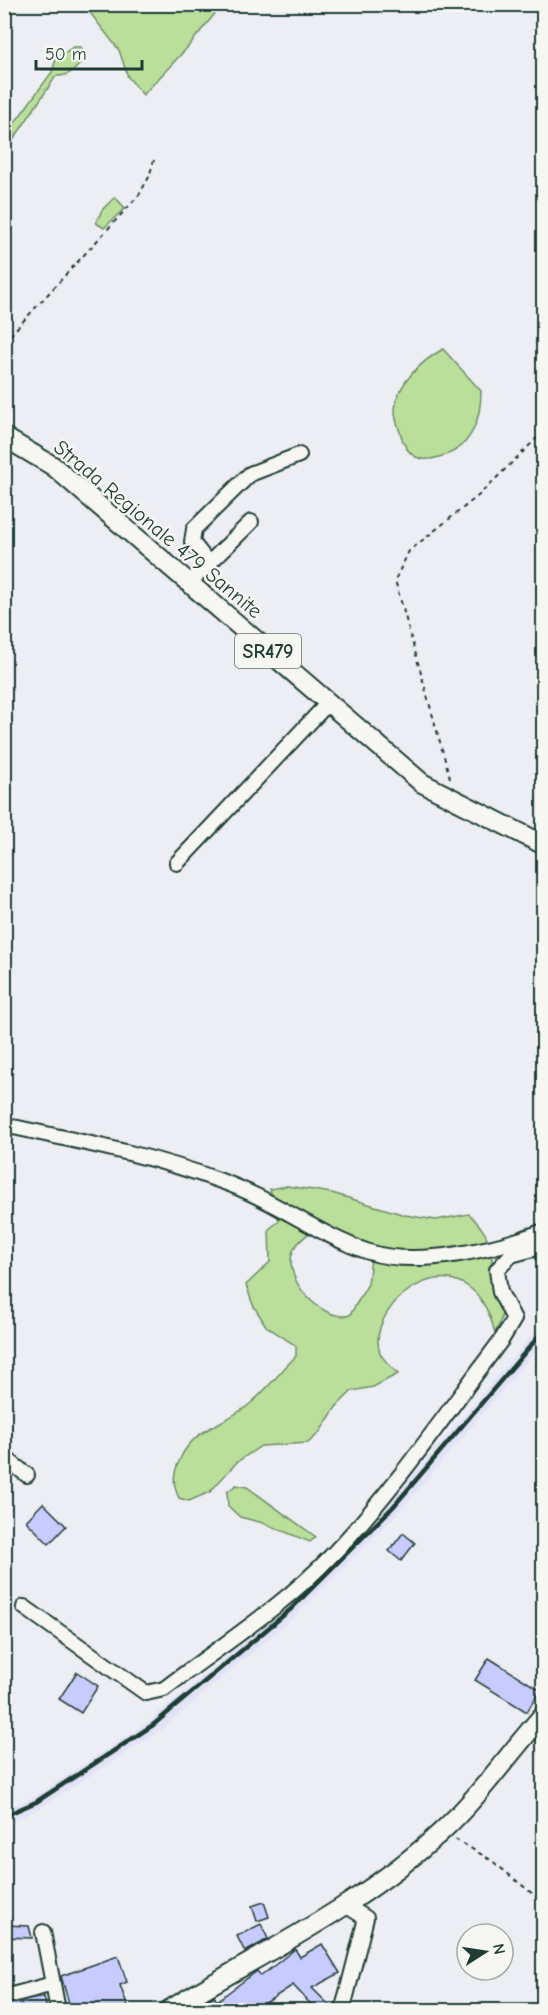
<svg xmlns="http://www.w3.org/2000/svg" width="548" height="2015" viewBox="0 0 548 2015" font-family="'Comic Neue',sans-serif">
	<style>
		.built { fill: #e2e3f7 }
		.green { fill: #badf9a; stroke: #6c8e67; stroke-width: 1.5; fill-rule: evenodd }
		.building { fill: #c7cbfe; stroke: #1f3d34; stroke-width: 1.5 }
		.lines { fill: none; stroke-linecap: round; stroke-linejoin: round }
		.minor-casing { stroke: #1f3d34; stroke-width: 18 }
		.major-casing { stroke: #1f3d34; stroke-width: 22 }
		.path { stroke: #1f3d34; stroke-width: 2; stroke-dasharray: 4.5 4.5; stroke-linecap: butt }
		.minor { stroke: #f6f6f2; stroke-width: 14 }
		.major { stroke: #f6f6f2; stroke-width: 18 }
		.rail { stroke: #1f3d34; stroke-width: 4.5 }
		.labels { text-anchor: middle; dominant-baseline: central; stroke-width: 5; stroke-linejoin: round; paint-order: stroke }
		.shield { fill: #f6f6f2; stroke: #60746d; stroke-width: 1.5 }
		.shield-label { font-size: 20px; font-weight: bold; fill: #1f3d34 }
		.street-label { font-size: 21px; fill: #1f3d34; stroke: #f6f6f2 }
	</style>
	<rect width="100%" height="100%" fill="#ededf4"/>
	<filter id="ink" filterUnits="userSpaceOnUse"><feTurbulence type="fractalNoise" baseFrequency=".0167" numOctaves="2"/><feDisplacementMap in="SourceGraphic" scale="12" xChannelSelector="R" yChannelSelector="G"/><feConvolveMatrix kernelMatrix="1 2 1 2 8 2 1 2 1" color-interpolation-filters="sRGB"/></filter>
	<g filter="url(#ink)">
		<!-- built -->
		<polygon class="built" points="543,1322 543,1342 399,1512 296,1615 158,1732 40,1808 5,1824 4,1810 34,1797 150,1721 288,1605 389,1504"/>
		<!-- green -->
		<g class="green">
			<polygon points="84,5 222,5 187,48 143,95 128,77 119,50"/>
			<path d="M73,47H81L84,52C83,66 69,77 56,76L14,139L7,140L5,136L52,72L56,59Z"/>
			<polygon points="115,197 125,208 104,228 96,223 102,210"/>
			<path d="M443,349L481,391C481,418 472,448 442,456C433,459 425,461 416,457C408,453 403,443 401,435C398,426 394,417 395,408C398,382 422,361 443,349Z"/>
			<path d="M287,1186L332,1193L405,1215L436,1220L469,1214C482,1227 491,1239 492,1258C492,1264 490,1270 492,1276C497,1302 510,1306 495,1333C468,1226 363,1301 380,1353C383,1360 393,1368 398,1374L373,1387L352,1391L336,1407L319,1433L308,1443L261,1446L237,1462L210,1492L189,1501L179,1498C172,1484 173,1473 180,1459C194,1427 227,1424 251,1403C267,1389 281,1371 296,1356V1346L266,1326L253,1305L246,1285L270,1262L269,1229L279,1221L270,1189ZM312,1230L371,1258L368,1284L350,1315C321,1323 278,1275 295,1247C299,1241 307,1235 312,1230Z"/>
			<polygon points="236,1485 247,1487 316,1537 310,1542 263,1523 240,1517 228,1506 227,1492"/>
		</g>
		<!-- building -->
		<g class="building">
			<polygon points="43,1503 66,1526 49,1544 26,1521"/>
			<polygon points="403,1533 415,1543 401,1561 389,1551"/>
			<polygon points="489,1658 540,1690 527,1712 475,1680"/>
			<polygon points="77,1672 98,1686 81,1713 59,1699"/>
			<polygon points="264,1902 269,1917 257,1921 252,1906"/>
			<polygon points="261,1924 268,1939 245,1952 237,1936"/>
			<polygon points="4,1925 29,1926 32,1938 4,1937"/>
			<polygon points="322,1944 340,1973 312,1988 334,2010 316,2010 293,1985 255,2010 191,2010 214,1996 217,2001 257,1971 261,1976 295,1949 300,1957"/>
			<polygon points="118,1956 127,1982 120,1985 129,2010 71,2010 61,1976"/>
			<polygon points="44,1997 47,2010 4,2010 4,2005"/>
		</g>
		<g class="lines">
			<!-- minor casing -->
			<g class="minor-casing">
				<g id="minor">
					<polyline points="209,564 192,542 194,529 250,474 299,455"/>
					<polyline points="189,583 251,522"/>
					<polyline points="177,863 328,703"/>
					<path d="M4,1125C77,1141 152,1155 221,1181C273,1199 318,1235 369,1252C417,1268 498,1249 544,1231"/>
					<polyline points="4,1457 27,1475"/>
					<path d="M24,1607L146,1693L164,1689C219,1647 285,1605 332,1555C395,1489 447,1412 502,1339L514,1319L500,1292L497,1270L511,1255L544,1246"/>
					<polyline points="43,1932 58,2010"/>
					<polyline points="12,1995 53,1984"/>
					<polyline points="343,2008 366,1918 347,1906"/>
				</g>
			</g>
			<!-- major casing -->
			<g class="major-casing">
				<g id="major">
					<polyline points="4,437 53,466 422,783 544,845"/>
					<path d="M169,2010C261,1953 362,1906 442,1831C478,1798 511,1751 544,1714"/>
				</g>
			</g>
			<!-- path -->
			<g class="path">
				<polyline points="4,342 139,195 149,177 154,160"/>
				<polyline points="450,778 395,580 409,551 478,496 540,435"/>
				<polyline points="455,1839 491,1860 544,1903"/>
			</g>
			<!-- minor -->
			<use href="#minor" class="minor"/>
			<!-- major -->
			<use href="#major" class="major"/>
			<!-- rail -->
			<polyline class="rail" points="4,1816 36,1802 153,1725 291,1609 393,1507 544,1330"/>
		</g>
	</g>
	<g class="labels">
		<!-- shield labels -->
		<rect class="shield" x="235" y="634" width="66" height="34" rx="4.5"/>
		<g class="shield-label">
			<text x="268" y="651">SR479</text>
		</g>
		<!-- street labels -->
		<g class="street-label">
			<text transform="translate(158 529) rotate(40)">Strada Regionale 479 Sannite</text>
		</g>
	</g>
	<!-- margin -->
	<rect width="548" height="2015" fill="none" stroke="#f6f6f2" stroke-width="24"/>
	<rect x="12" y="12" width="524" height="1991" fill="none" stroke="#1f3d34" stroke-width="2" filter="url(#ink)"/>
	<!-- north arrow -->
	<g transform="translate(485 1952) rotate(78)"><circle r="28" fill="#f6f6f2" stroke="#a0aca6" stroke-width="1.5"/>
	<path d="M0-4.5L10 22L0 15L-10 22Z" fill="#1f3d34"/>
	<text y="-9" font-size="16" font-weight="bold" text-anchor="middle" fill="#1f3d34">N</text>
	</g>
	<!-- scale -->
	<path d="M36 60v9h106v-9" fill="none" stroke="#1f3d34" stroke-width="3"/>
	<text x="45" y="60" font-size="18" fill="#1f3d34" stroke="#f6f6f2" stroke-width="4.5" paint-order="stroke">50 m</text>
</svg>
